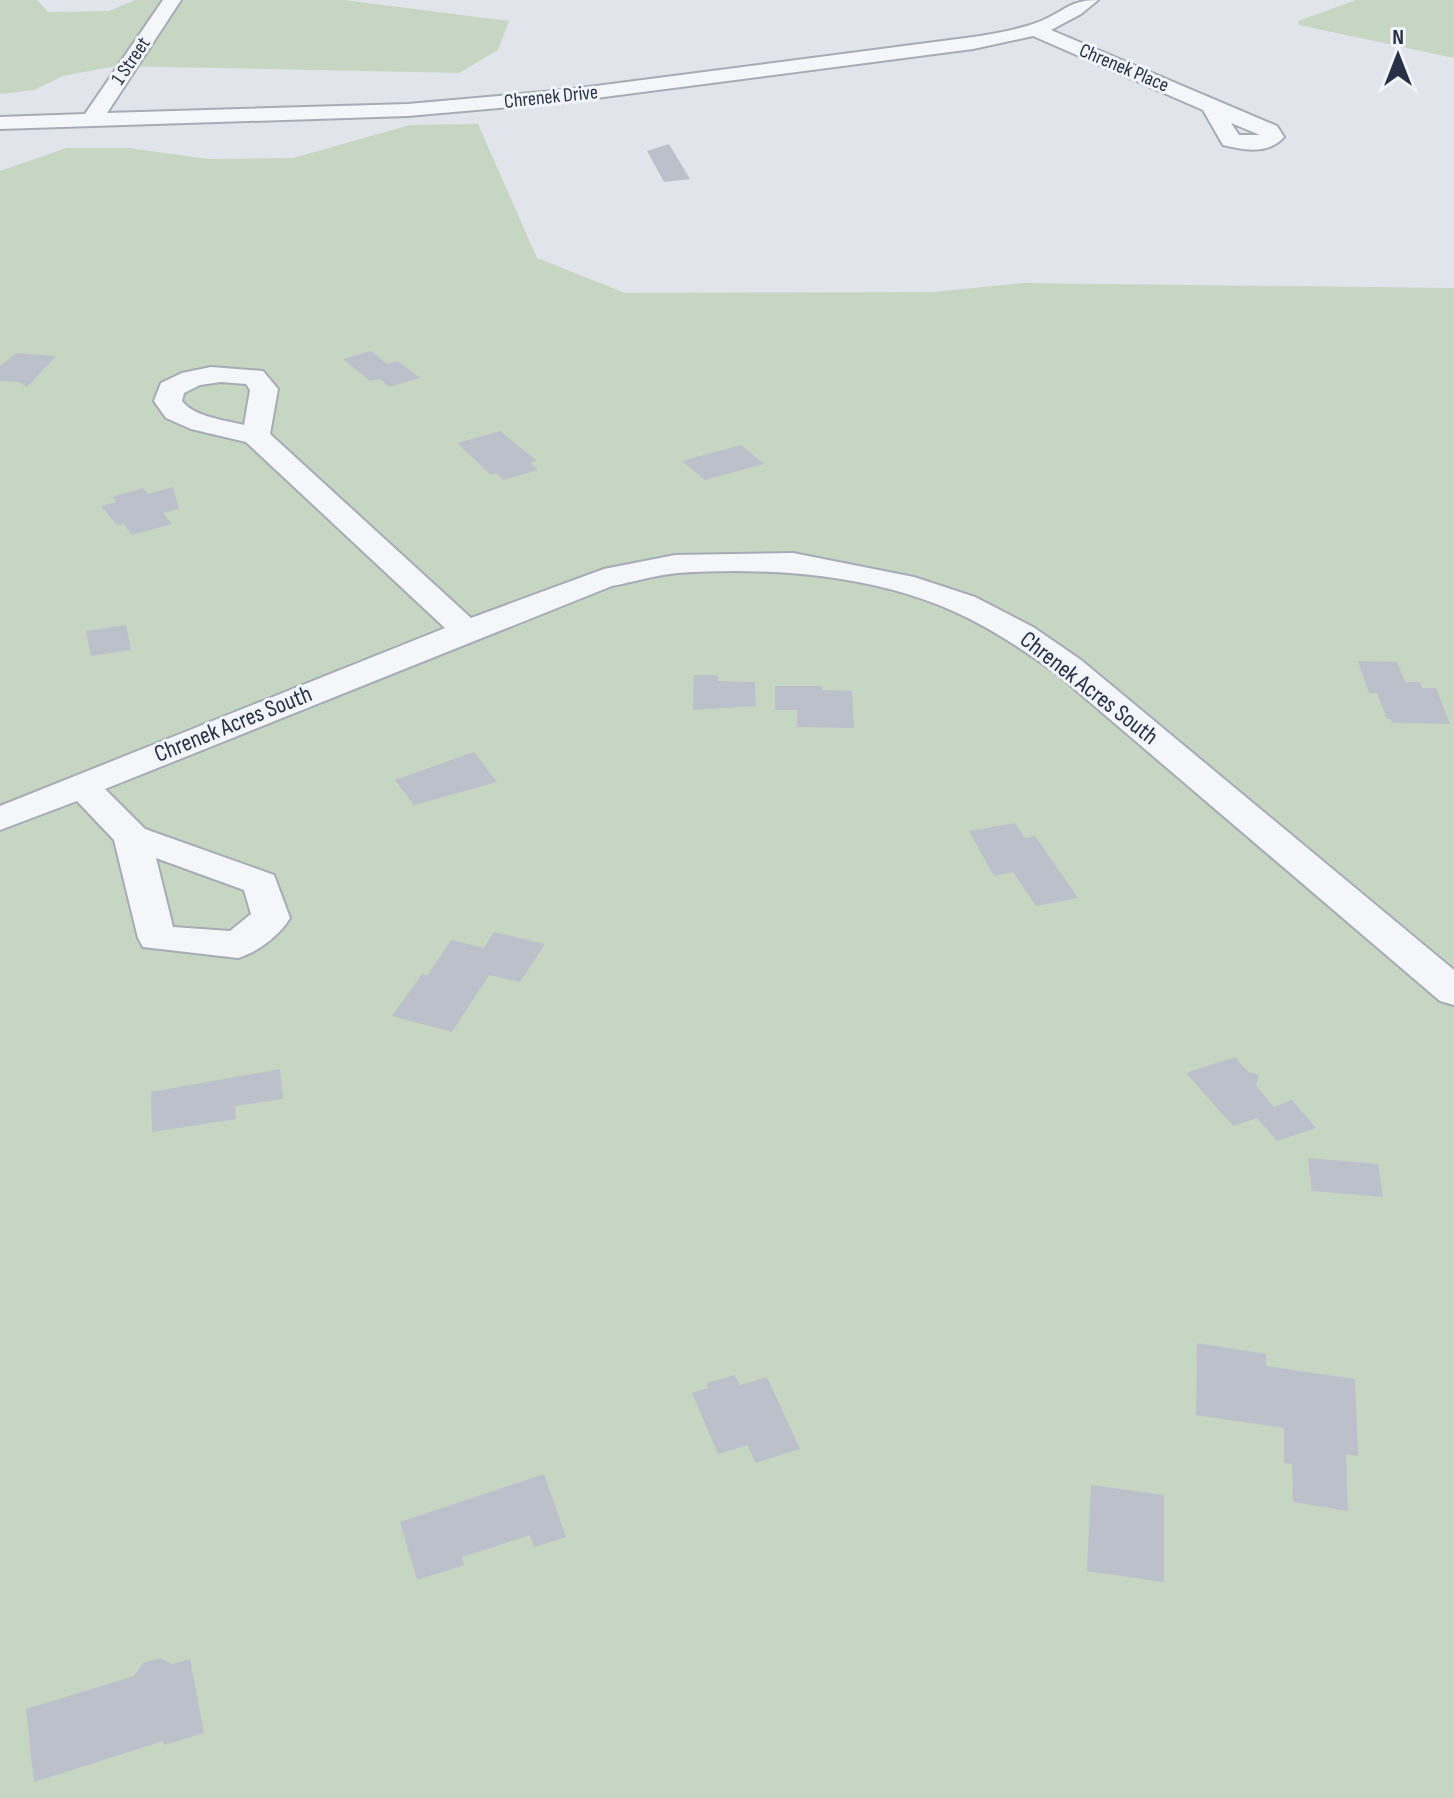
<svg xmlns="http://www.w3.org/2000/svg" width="1454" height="1798" viewBox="0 0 1454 1798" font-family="'Sofia Sans Condensed',sans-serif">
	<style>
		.green { fill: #c6d6c2 }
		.building { fill: #bbc0cb }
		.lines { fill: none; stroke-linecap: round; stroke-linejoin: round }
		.minor-casing { stroke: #a6abb6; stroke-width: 4 }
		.minor { fill: #f5f6f9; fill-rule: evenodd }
		.labels { text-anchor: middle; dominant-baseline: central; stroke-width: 6; stroke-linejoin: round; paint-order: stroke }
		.far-street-label { font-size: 20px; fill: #283145; stroke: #f1f4f8 }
		.street-label { font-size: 24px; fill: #283145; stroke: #f1f4f8 }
	</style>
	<rect width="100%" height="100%" fill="#e1e5eb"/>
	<!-- green -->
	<g class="green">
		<polygon points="0,0 37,0 48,12 109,11 135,0 344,0 509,21 498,50 459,73 116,66 63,76 34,90 0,94"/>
		<polygon points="1356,0 1454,0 1454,58 1299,25 1298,21"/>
		<polygon points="478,124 537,258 625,293 933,292 1024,283 1454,288 1454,1798 0,1798 0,171 66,148 129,148 208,159 293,158 410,125"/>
	</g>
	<!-- building -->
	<g class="building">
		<polygon points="669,144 690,179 664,182 647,151"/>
		<polygon points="371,351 387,364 398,361 420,378 389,387 380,379 370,381 343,359"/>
		<polygon points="17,353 27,354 56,356 27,387 19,382 0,381 0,366"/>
		<polygon points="500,431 537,461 530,463 538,470 503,480 496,473 491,475 457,443"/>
		<polygon points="741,445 764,464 705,480 682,461"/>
		<polygon points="173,487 179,509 163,513 172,524 132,535 124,524 117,525 101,506 117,502 112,497 143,488 148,494"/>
		<polygon points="126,625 131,650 91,656 86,631"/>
		<polygon points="1358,661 1397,662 1405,682 1420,682 1422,688 1436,688 1450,724 1392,723 1391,719 1387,719 1377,693 1369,693"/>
		<polygon points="694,675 718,675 718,681 755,682 756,706 693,710"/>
		<polygon points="775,686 822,686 822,690 852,691 854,728 797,727 797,710 775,710"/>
		<polygon points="474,752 497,782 414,805 395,780"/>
		<polygon points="1015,823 1025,838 1035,836 1078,898 1036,906 1013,872 994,876 969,831"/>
		<polygon points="494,932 545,944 520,982 489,975 452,1032 392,1016 422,974 427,976 451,940 484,948"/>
		<polygon points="1235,1057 1248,1072 1259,1075 1256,1086 1274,1107 1292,1100 1316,1128 1277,1141 1257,1118 1233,1126 1186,1073"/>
		<polygon points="280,1069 283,1099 235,1106 236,1119 152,1132 151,1092"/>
		<polygon points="1308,1158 1378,1164 1383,1197 1312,1191"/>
		<polygon points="1197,1343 1266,1354 1266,1366 1355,1379 1358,1456 1346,1454 1348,1511 1293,1502 1292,1464 1284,1463 1284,1428 1196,1415"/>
		<polygon points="735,1375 740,1385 767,1377 800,1449 755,1463 748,1445 718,1454 692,1393 708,1388 707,1383"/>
		<polygon points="544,1474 566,1537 534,1547 530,1535 462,1557 464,1565 417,1580 400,1522"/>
		<polygon points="1091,1485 1164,1495 1164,1582 1087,1571"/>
		<polygon points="160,1658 172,1664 190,1659 204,1733 164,1745 163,1741 34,1782 26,1709 134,1676 143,1663"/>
	</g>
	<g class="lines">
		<!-- minor casing -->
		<g class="minor-casing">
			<g id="minor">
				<path d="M163,0H181L107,113L408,104L565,90L973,37C996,33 1019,30 1041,21C1065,11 1070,0 1098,0L1081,14L1051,30L1277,126L1284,137C1268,155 1244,150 1223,145L1203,110L1033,36L973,49L565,102L408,116L0,129V117L85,114ZM1231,123L1260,135H1239Z"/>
				<path d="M211,367L263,371L278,389L270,434L471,618L604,569L675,555L793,553L914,577L975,597L1033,627L1081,660L1454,970V1005L1440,1001L1057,674C1024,650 991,628 953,611C870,574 768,567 678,573C656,575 633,582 612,586L105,789L145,829L274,875L290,918C279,936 258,952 238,958L143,947L138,938L114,840L77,801L0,830V806L445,628L246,442L191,429L166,418L154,401L161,383L182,373ZM221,382L246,384L250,390L244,425C225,420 194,417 182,401L184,393L200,385ZM156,858L244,890L251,914L230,931L173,927Z"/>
			</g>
		</g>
		<!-- minor -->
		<use href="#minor" class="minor"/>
	</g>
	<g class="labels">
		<!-- far-street labels -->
		<g class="far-street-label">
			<text transform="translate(131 61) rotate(-56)">1 Street</text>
			<text transform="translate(1124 68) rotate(23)">Chrenek Place</text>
			<text transform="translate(551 97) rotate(-6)">Chrenek Drive</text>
		</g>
		<!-- street labels -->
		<g class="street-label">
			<text transform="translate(1089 688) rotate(38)">Chrenek Acres South</text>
			<text transform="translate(233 724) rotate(-22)">Chrenek Acres South</text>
		</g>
	</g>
	<!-- north arrow -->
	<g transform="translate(1398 56)" stroke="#f1f4f8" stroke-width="6" paint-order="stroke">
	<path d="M0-6L14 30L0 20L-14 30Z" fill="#283145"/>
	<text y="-12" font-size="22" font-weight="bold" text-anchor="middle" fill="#283145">N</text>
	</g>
</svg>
